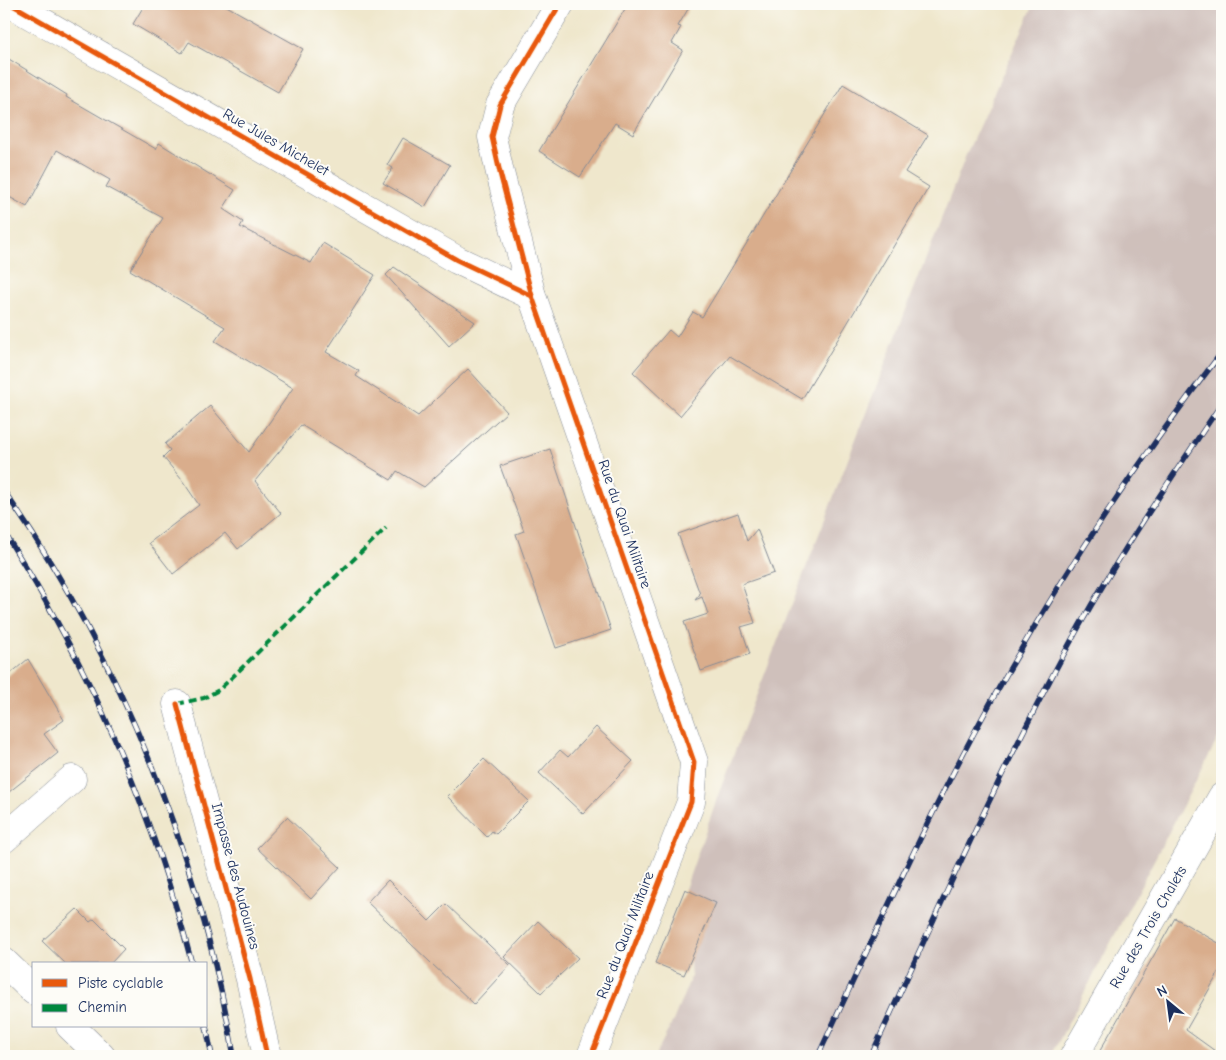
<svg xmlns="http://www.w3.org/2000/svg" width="1226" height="1060" viewBox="0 0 1226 1060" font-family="'Comic Neue',sans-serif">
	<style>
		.industrial { fill: #cfc0bb }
		.building { fill: #d9ad8c }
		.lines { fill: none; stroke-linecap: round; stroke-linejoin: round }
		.minor-casing { stroke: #858b95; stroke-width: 29 }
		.minor { stroke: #fff; stroke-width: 28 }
		.rail-casing { stroke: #1b2f5e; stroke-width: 5.5 }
		.rail { stroke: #fdfcf7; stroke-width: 4; stroke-dasharray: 11; stroke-linecap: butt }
		.quiet { stroke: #00873e; stroke-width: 4; stroke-dasharray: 8 4; stroke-linecap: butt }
		.cycleway-casing { stroke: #fdfcf7; stroke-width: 8 }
		.cycleway { stroke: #e8590c; stroke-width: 5 }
		.labels { text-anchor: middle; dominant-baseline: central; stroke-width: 4; stroke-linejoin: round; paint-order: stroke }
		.street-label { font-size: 15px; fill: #1b2f5e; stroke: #fdfcf7 }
	</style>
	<rect width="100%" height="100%" fill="#fdfcf7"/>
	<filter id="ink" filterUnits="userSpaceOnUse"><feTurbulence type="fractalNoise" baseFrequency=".02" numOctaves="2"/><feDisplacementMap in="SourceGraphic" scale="10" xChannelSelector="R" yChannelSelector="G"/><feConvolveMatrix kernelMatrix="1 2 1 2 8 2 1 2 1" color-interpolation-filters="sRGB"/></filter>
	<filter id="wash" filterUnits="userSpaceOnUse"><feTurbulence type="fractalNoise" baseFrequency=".0096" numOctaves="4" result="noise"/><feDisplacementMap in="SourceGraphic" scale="20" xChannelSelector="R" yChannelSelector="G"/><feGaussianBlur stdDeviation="1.12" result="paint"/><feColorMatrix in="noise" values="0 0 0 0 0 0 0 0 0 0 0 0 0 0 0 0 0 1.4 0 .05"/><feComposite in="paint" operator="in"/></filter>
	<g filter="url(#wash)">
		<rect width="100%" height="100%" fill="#efe7cc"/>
		<!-- industrial -->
		<polygon class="industrial" points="1034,4 1222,4 1222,731 1051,1056 655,1056 673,1021 691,977 685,889 721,787 966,155"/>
		<g id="blocks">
			<!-- building -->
			<g class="building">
				<polygon points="145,4 223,4 303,49 278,92 189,42 182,53 133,24"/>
				<polygon points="628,4 691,4 678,26 681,27 672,43 683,50 633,134 615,123 580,177 539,151"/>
				<polygon points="4,56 67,95 66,97 156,149 159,143 235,190 223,209 243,222 240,227 311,263 323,243 375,275 326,352 359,371 356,376 418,416 468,369 507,412 424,487 397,471 391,480 301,425 255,481 281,513 238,549 225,533 173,574 149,543 199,505 182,480 163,457 170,450 165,444 210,406 249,452 293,388 215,341 225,327 130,270 163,218 106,187 110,180 57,150 27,207 4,194"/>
				<polygon points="843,84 928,135 905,172 929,187 802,399 730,356 680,416 633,372 669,330 677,337 693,312 702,317"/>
				<polygon points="403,138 450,165 425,207 383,183 393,168 387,165"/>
				<polygon points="394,267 475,322 449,346 386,275"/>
				<polygon points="550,449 611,630 556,648 516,534 524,531 500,466"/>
				<polygon points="738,513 747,541 757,529 774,573 742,584 755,623 741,627 750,654 701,671 684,622 708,614 702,597 695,600 700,594 678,534"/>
				<polygon points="28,659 64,720 44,734 58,753 4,796 4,679"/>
				<polygon points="596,727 633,761 583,814 539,773 560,750 568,757"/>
				<polygon points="484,759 529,801 496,834 492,831 487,837 447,796"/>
				<polygon points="287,817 340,867 311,899 257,848"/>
				<polygon points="388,880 429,921 446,904 510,965 474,1004 367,902"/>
				<polygon points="685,889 716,903 684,975 655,963"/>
				<polygon points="77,909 90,922 94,919 124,949 110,964 66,964 42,941"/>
				<polygon points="1175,918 1222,945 1222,967 1186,1030 1222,1056 1097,1056"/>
				<polygon points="538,921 578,958 541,993 504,957"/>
			</g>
		</g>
	</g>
	<g filter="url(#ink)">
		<use href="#blocks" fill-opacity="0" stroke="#858b95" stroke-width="1"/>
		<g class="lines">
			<!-- minor casing -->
			<g class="minor-casing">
				<g id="minor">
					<polyline points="11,4 457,260 532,296"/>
					<polyline points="560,4 500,105 492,137 500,173 532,296 694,762 691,802 591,1056"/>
					<polyline points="177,704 250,979 267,1056"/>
					<polyline points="4,839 72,779"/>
					<polyline points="4,962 34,991"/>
					<polyline points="70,1026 101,1056"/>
					<polyline points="1074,1056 1222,797"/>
				</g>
			</g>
			<!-- minor -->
			<use href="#minor" class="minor"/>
			<!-- rail casing -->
			<g class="rail-casing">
				<g id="rail">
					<path d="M4,491C121,659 199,855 234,1056"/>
					<path d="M4,532C91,669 151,807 192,964"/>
					<polyline points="206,1026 212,1056"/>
					<path d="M818,1056C874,937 928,815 992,700C1060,578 1137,462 1222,352"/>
					<path d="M871,1056C937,914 1000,769 1076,632C1120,553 1171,478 1222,403"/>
				</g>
			</g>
			<!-- rail -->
			<use href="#rail" class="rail"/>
			<!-- quiet -->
			<polyline class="quiet" points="177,704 204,698 219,690 386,528"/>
			<!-- cycleway casing -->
			<g class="cycleway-casing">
				<g id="cycleway">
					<polyline points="11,4 457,260 532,296"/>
					<polyline points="560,4 500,105 492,137 500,173 532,296 694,762 691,802 591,1056"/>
					<polyline points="177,704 250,979 267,1056"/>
				</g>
			</g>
			<!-- cycleway -->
			<use href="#cycleway" class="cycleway"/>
		</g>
	</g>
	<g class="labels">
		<!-- street labels -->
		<g class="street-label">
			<text transform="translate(276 142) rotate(30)">Rue Jules Michelet</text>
			<text transform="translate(625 524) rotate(71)">Rue du Quai Militaire</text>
			<text transform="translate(236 876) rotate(75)">Impasse des Audouines</text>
			<text transform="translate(1148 927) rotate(-60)">Rue des Trois Chalets</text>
			<text transform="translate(625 935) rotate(-69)">Rue du Quai Militaire</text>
		</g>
	</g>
	<!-- margin -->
	<rect width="1226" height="1060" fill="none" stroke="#fdfcf7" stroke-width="20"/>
	<!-- legend -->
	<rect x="32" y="962" width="175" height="65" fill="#fdfcf7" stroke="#a3aaba"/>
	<rect x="42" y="979" width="25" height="8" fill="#e8590c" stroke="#a3aaba"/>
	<text x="78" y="988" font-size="15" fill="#1b2f5e">Piste cyclable</text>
	<rect x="42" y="1004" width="25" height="8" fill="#00873e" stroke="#a3aaba"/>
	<text x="78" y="1012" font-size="15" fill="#1b2f5e">Chemin</text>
	<!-- north arrow -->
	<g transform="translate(1168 1002) rotate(331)" stroke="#fdfcf7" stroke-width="4" paint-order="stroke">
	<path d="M0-4L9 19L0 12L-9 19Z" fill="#1b2f5e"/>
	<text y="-8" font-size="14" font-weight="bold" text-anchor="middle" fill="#1b2f5e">N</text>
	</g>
</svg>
